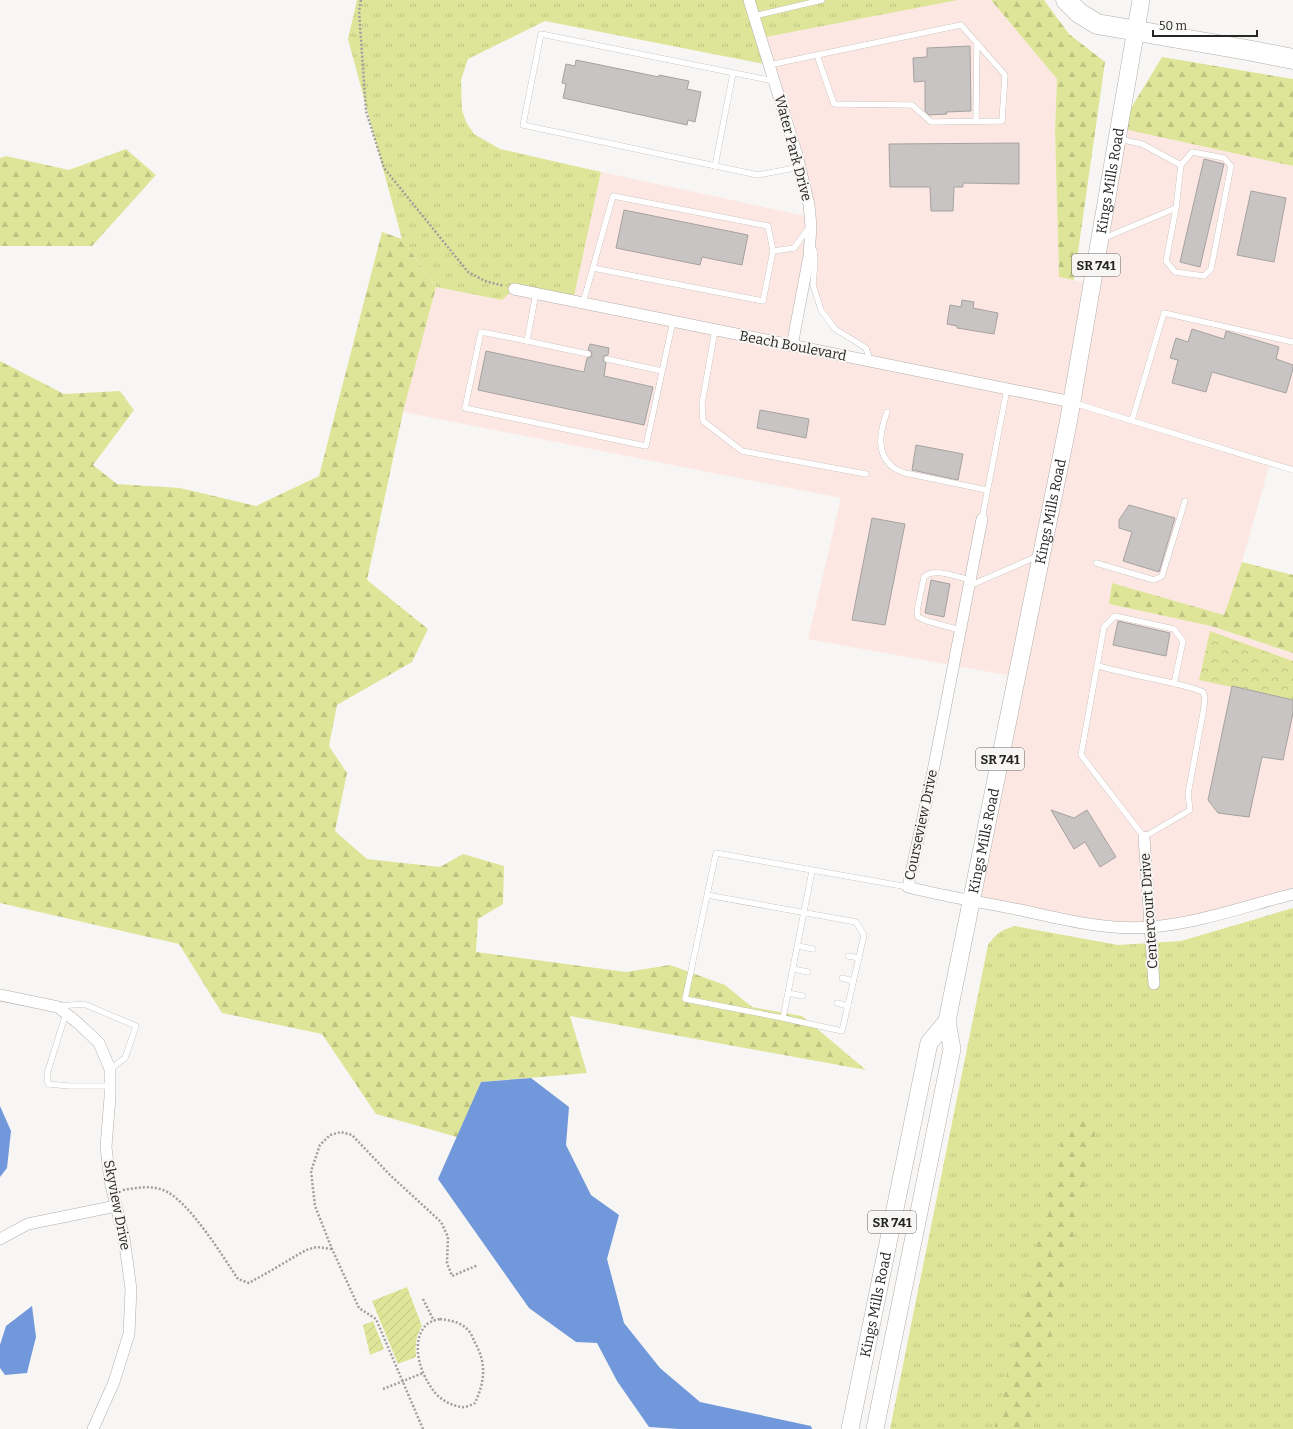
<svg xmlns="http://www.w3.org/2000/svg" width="1293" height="1429" viewBox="0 0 1293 1429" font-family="Bitter,serif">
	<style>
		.commercial { fill: #fde7e3; fill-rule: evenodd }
		.grass { fill: url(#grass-tufts) }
		.forest { fill: url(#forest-firs) }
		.park { fill: url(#park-crowns) }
		.garden { fill: url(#garden-furrows) }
		.water { fill: #7198da }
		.building { fill: #c8c4c3; stroke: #a5a2a1 }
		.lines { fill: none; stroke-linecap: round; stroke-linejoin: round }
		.lane-casing { stroke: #b0aeac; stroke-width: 6 }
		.street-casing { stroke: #b0aeac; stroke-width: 12 }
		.primary-casing { stroke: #b0aeac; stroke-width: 18 }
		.highway-casing { stroke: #b0aeac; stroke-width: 21 }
		.path { stroke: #a09f9d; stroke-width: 2.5; stroke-dasharray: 2 2; stroke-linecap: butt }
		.lane { stroke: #fff; stroke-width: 5.5 }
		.street { stroke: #fff; stroke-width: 11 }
		.primary { stroke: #fff; stroke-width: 17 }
		.highway { stroke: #fff; stroke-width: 20 }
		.labels { text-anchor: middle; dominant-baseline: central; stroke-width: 4; stroke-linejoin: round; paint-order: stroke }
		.shield { fill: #f8f6f4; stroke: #656463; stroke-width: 1 }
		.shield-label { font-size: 13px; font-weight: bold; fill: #262625 }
		.street-label { font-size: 14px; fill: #262625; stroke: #f8f6f4 }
	</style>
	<defs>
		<pattern id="grass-tufts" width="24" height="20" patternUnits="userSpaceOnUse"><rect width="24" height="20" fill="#dfe598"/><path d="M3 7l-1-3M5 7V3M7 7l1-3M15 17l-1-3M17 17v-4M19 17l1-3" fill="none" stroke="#bfc483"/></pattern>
		<pattern id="forest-firs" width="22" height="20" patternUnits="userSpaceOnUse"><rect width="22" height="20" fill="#dfe598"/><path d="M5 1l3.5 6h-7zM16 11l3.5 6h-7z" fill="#bfc483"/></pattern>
		<pattern id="park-crowns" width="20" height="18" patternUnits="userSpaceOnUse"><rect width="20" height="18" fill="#dfe598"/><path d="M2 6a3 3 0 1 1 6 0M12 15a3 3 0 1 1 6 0" fill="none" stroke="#bfc483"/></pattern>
		<pattern id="garden-furrows" width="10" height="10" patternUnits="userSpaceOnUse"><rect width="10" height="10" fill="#dfe598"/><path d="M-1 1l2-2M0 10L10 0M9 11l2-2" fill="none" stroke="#bfc483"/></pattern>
	</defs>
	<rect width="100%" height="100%" fill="#f8f6f4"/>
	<!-- commercial -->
	<path class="commercial" d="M958,0H991L1057,79L1055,130L1059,277L1092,284L1119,128L1293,166V470L1270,463L1242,562L1224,615L1112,583L1109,604L1211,626L1293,653V894L1150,927L1124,928L971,901L1017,677L808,639L841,498L403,412L436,287L502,300L514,289L573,301L601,172L810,217L761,38ZM811,229L813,285L821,310L835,329L866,348L869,361L792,346Z"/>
	<!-- grass -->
	<g class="grass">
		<polygon points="357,0 958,0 761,38 769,65 545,21 468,59 461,80 462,110 466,122 474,134 500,149 601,172 573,301 514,289 502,300 436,287 402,239 348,39"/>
		<path d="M1293,908V1429H890L988,945C997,933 1001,930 1015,926L1118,945L1181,941Z"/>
	</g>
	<!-- forest -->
	<g class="forest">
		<polygon points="991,0 1044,0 1069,34 1105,62 1074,280 1059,277 1055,130 1057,79"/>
		<polygon points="1162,57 1293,79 1293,166 1119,128"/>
		<polygon points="126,149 156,175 92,246 0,246 0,158 6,156 69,170"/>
		<polygon points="382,232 402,239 436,287 403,412 367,580 428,629 412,662 337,705 329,746 347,773 335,831 367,859 440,867 463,854 504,866 503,904 478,919 476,952 626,972 670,965 725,985 752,1007 802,1016 866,1070 570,1016 587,1073 481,1082 457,1137 376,1114 322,1034 222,1013 179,944 0,903 0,361 64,394 120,391 134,410 93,465 117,484 180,488 256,506 319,476"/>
		<polygon points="1242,562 1293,575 1293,653 1211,626 1109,604 1112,583 1224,615"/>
		<polygon points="1067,1116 1097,1125 1033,1429 994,1429"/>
	</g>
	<!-- park -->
	<polygon class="park" points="1210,631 1293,661 1293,700 1199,680"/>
	<!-- garden -->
	<g class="garden">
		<path d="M407,1287L422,1326C416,1335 415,1346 416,1357L398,1364L372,1301Z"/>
		<polygon points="373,1321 384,1349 370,1355 363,1325"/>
	</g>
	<!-- water -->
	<g class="water">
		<polygon points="531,1078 569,1107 566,1145 591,1195 619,1215 607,1259 624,1323 660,1368 700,1402 811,1426 812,1429 679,1429 649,1427 617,1381 597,1343 576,1342 529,1308 438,1179 481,1082"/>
		<polygon points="0,1106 11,1131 7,1168 0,1177"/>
		<polygon points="32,1306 36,1337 27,1373 5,1375 0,1368 0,1345 6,1326"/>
	</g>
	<!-- building -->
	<g class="building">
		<polygon points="970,46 971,111 946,112 947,114 929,115 925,111 925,81 914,82 913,58 927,57 927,48"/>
		<polygon points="576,60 659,77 659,75 689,81 687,89 701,92 695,122 688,120 687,125 563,98 566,84 562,83 566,64 575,66"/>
		<polygon points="1019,143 1019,184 963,183 963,187 954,187 953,211 931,211 930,187 890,187 889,144"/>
		<polygon points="1204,159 1224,164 1200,267 1180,262"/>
		<polygon points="1251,191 1286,198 1274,262 1237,255"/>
		<polygon points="624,210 748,235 742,265 702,257 700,265 616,248"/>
		<polygon points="962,300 974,302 973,308 998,313 994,334 957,328 957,326 947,324 950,305 961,307"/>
		<polygon points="1192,329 1224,339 1226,331 1279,347 1276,359 1293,365 1293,369 1286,393 1212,372 1206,392 1172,383 1178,360 1170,358 1176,338 1188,342"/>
		<polygon points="590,344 609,348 608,355 604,356 603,358 604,362 606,363 604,376 653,387 644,425 478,390 486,351 584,372 587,358 591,357 592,354 591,351 588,350"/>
		<polygon points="760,410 809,419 806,438 757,428"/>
		<polygon points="916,445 963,454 958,480 912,470"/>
		<polygon points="1129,505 1175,518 1159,572 1123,561 1132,532 1119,528 1119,520"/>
		<polygon points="872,518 905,524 885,625 852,620"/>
		<polygon points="931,580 950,584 944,617 925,613"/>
		<polygon points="1118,621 1170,633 1166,656 1113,645"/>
		<polygon points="1232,686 1293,700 1293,713 1283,760 1262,757 1249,817 1218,813 1208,800"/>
		<polygon points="1051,810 1074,818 1087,810 1116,857 1100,867 1085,842 1074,849"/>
	</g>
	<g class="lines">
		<!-- lane casing -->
		<g class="lane-casing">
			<g id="lane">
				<polyline points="754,16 822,0"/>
				<polyline points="769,65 961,25 1005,75 1002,121 931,122 912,105 834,104 817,55"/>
				<polyline points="774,81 541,34 523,125 758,175 800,167"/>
				<polyline points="976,121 977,43"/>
				<polyline points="1119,139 1142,144 1181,165"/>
				<polyline points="715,166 733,73"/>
				<polyline points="1102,239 1176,208 1166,261 1175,272 1204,276 1211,269 1231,166 1224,158 1192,152 1181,165 1176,208"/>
				<polyline points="814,250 815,260 813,285 821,310 835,329 866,348 870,361"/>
				<polyline points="593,268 763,301 773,251"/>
				<polyline points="536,293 527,341 481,332 465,408 646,446 673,321"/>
				<polyline points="583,303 613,196 768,226 773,251 794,248 808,229"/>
				<polyline points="715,330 702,404 703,421 742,451 866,474"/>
				<polyline points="527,341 588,354"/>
				<polyline points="607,359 662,371"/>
				<polyline points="1074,403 1293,470"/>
				<path d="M887,412C880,431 875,454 894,468C897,470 902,472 905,473L987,490"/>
				<polyline points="1132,420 1164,313 1293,342"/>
				<polyline points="982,519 1007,389"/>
				<polyline points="1096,563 1154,580 1162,576 1185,501"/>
				<polyline points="969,586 1038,556"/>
				<path d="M960,630L927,621L918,617L917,611L924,577C933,567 957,577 970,580"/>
				<path d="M1098,666C1121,672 1144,677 1168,682C1180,685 1192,687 1203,692L1205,698L1203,713L1188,794L1190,810L1144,837L1081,755L1104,627L1115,616L1174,629L1183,641L1174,684"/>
				<polyline points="707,895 856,922 864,935 842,1031 783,1018 685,999 716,853 908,887"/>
				<polyline points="798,946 813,949"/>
				<polyline points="848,956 859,958"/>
				<polyline points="793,969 808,972"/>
				<polyline points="842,978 853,981"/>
				<polyline points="788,993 803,996"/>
				<polyline points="837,1003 848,1006"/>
				<polyline points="59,1006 84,1004 136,1026 125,1058 110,1069"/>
				<polyline points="66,1013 47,1074 48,1084 69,1086 110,1086"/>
				<polyline points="783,1018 812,871"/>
			</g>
		</g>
		<!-- street casing -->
		<g class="street-casing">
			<g id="street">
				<polyline points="749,0 797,155 809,205 811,226 809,256 792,346"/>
				<polyline points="514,289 1072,402"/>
				<path d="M982,519L934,766L908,887C947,897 986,903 1025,911C1066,920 1109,931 1151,927C1199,923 1246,906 1293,894"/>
				<polyline points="1144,837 1154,984"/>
				<polyline points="0,995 58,1007 79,1024 99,1043 110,1069 110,1097 106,1147 110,1181 124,1238 131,1289 129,1334 114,1382 93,1429"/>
				<polyline points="0,1239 28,1224 116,1206"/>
			</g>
		</g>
		<!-- primary casing -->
		<g class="primary-casing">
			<g id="primary">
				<path id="s1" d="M850,1429L929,1043L947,1021"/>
				<path id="s2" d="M875,1429L952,1049L947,1021L1068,424L1141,0"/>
			</g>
		</g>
		<!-- highway casing -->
		<g class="highway-casing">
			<polyline id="highway" points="1066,0 1079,13 1097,24 1247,50 1293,59"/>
		</g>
		<!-- path -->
		<g class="path">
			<polyline points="361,0 359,11 366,111 384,168 468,272 485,281 504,286"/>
			<path d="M123,1190C136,1188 150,1185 163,1190C188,1199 223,1257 238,1279L249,1283L272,1270L306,1250L317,1247L332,1249"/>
			<polyline points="423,1299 434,1321"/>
			<path d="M440,1319C449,1320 461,1322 468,1330C471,1333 473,1338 474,1341C487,1363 485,1381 475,1403C471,1405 465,1408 461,1407C450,1405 439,1399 433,1390C420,1373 410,1342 426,1325C429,1322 435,1320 440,1319Z"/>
			<polyline points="383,1389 423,1373"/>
			<polyline points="423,1429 376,1319 359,1308 332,1249 315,1206 311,1171 320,1145 330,1135 341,1132 352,1135 390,1175 441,1222 448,1237 447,1263 452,1276 478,1265"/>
		</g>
		<!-- lane -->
		<use href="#lane" class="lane"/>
		<!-- street -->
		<use href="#street" class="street"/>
		<!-- primary -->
		<use href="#primary" class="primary"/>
		<!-- highway -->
		<use href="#highway" class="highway"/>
	</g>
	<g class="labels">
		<!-- shield labels -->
		<g class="shield">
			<rect x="1072" y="254" width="48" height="22" rx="3"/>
			<rect x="976" y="748" width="48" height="22" rx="3"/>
			<rect x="868" y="1211" width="48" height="22" rx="3"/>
		</g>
		<g class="shield-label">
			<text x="1096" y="265">SR 741</text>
			<text x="1000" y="759">SR 741</text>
			<text x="892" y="1222">SR 741</text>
		</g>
		<!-- street labels -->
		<g class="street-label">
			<text transform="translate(793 148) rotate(75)">Water Park Drive</text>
			<text stroke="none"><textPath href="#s2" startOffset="1272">Kings Mills Road</textPath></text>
			<text transform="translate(793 346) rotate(11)">Beach Boulevard</text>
			<text stroke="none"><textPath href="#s2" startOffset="936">Kings Mills Road</textPath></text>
			<text transform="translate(921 825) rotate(-78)">Courseview Drive</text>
			<text stroke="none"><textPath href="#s2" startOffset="600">Kings Mills Road</textPath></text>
			<text transform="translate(1149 911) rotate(-94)">Centercourt Drive</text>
			<text transform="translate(117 1205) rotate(79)">Skyview Drive</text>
			<text stroke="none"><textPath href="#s1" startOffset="127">Kings Mills Road</textPath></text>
		</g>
	</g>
	<!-- scale -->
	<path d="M1153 30v6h104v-6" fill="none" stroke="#262625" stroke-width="2"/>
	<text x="1159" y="30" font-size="12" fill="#262625" stroke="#f8f6f4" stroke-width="3" paint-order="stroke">50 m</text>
</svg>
